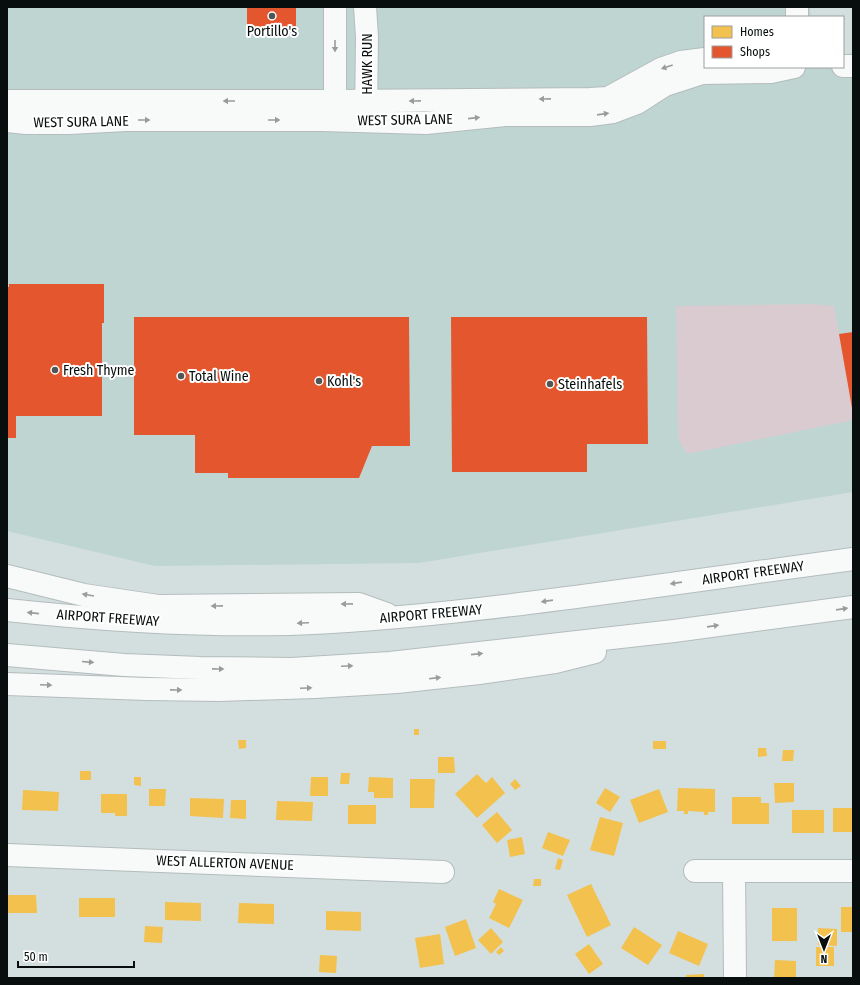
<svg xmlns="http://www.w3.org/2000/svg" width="860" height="985" viewBox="0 0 860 985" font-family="'Fira Sans Condensed',sans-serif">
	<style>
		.built { fill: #bed5d2 }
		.green { fill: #dacbd1 }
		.homes { fill: #f2c14e }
		.shops { fill: #e4572e }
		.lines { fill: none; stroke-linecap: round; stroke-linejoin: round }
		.minor-casing { stroke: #b4bcbc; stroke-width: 24 }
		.highway-casing { stroke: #b4bcbc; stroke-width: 24 }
		.minor { stroke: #f8fafa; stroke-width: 22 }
		.highway { stroke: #f8fafa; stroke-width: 22 }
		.oneway { fill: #989c9b }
		.poi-dot { fill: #4e5756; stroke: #fff; stroke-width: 1.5 }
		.labels { text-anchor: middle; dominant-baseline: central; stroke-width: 4; stroke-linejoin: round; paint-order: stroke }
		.poi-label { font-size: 14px; fill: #070e0d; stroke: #fff; text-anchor: start }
		.street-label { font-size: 14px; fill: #070e0d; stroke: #fff }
	</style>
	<rect width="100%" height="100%" fill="#d3dfde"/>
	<!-- built -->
	<polygon class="built" points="7,7 810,7 811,17 705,17 705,67 843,67 843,54 853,54 853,492 419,563 155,566 7,531"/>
	<!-- green -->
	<polygon class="green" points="809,304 834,306 853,413 853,420 687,454 678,438 676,306"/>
	<!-- homes -->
	<g class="homes">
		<rect x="414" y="729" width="5" height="6"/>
		<polygon points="238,740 246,740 246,748 239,749"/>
		<rect x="653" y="741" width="13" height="8"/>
		<polygon points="758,748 766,748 767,756 758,757"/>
		<polygon points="783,750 794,750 793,761 782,761"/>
		<polygon points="438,757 454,757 455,773 438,773"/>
		<rect x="80" y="771" width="11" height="9"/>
		<polygon points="341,773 350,773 349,784 340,784"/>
		<polygon points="477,774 486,783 492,777 505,793 477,818 455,794"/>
		<polygon points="134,777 141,777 141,786 134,785"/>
		<polygon points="311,777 328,777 328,796 310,796"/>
		<polygon points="369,777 393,778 393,798 374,798 374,792 368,792"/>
		<polygon points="410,779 435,779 434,808 410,808"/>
		<polygon points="515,779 521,786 515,790 510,784"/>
		<polygon points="774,783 794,783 794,802 775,803"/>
		<polygon points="605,788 620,797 610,812 596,803"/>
		<polygon points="678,788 715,789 715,812 708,812 708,815 704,815 704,812 688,811 688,814 684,814 684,811 677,811"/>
		<polygon points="149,789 166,789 165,806 149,806"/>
		<polygon points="659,789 668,812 639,823 630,800"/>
		<polygon points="23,790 59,792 58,811 22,810"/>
		<polygon points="101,794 127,794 127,816 115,816 115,813 101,813"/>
		<polygon points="732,797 761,797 761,803 769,803 769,824 732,824"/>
		<polygon points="190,798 224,799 223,818 190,816"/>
		<polygon points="231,800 246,800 246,819 230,818"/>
		<polygon points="277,801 313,802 312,821 276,820"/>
		<rect x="348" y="805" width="28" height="19"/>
		<rect x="833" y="808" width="20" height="24"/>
		<rect x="792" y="810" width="32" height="23"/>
		<polygon points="497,812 512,830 497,843 482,825"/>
		<polygon points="600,817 623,823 614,856 590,850"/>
		<polygon points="548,832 570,840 563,856 542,848"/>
		<polygon points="522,837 525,854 510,857 507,840"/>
		<polygon points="558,858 563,860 560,870 555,869"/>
		<polygon points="534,879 541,879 541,886 533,886"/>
		<polygon points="591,884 611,925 587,937 567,895"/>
		<polygon points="499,889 523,900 509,928 489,918 496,904 493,902"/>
		<polygon points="7,895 36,895 37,913 7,913"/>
		<rect x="79" y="898" width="36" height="19"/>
		<polygon points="165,902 201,903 201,921 165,920"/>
		<polygon points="239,903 274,904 274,924 238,923"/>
		<rect x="841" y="907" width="12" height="25"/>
		<rect x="772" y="908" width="25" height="33"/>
		<polygon points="326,911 361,912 361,931 326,930"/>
		<polygon points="466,919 476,948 455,956 445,927"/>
		<polygon points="145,926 163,927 162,943 144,942"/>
		<polygon points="634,927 662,945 648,965 621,948"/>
		<polygon points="491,928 503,942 491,954 478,940"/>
		<polygon points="818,928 837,929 837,946 818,945"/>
		<polygon points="678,931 708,944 699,966 669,953"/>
		<polygon points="440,934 444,964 420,968 415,938"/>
		<polygon points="589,944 603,964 589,974 575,954"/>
		<polygon points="501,947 504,951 499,955 496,952"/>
		<rect x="816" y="947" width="18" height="19"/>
		<polygon points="320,955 337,956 336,973 319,972"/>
		<polygon points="775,960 796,961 796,978 774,978"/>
		<polygon points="704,974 704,978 686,978 686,975"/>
	</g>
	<!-- shops -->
	<g class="shops">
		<polygon points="247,7 296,7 296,30 250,30 250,25 247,25"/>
		<polygon points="9,284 104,284 104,323 102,323 102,416 16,416 16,438 7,438 7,287 9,287"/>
		<polygon points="134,317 409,317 410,446 372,446 359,478 228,478 228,473 195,473 195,435 134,435"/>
		<polygon points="451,317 647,317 648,444 587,444 587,472 452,472"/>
		<polygon points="853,332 853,408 852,408 839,334"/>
	</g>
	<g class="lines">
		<!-- minor casing -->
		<g class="minor-casing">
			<g id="minor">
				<polyline points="335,7 335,116"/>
				<polyline points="365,7 367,37 366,116"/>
				<polyline points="797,17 797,7"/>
				<polyline points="843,66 853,66"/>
				<polyline points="7,101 335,101 590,99 608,98 661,69 681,62 705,59"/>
				<polyline points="7,121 26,123 69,123 126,120 322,120 426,123 505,115 590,115 613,112 637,103 665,85 702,73 771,72 794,67"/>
				<polyline points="7,855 443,872"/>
				<polyline points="695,871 853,871"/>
				<polyline points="734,871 735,978"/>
			</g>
		</g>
		<!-- highway casing -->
		<g class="highway-casing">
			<g id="highway">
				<polyline points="7,576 84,595 158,606 359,604 387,614"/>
				<path d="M7,610C100,620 195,626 289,624C400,620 510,606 620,591C698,580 775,570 853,559"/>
				<polyline points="7,655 124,665 200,668 292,669 390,663 674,631 853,607"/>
				<polyline points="7,684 147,689 219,690 315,687 397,682 479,673 555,662 595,652"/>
			</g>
		</g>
		<!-- minor -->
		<use href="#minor" class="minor"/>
		<!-- highway -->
		<use href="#highway" class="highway"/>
	</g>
	<!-- one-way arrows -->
	<defs><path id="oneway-solid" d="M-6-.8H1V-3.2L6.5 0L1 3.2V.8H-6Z"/></defs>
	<g class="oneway">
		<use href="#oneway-solid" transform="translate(335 46) rotate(90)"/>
		<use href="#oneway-solid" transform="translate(667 67) rotate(161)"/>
		<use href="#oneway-solid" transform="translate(545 99) rotate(179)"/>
		<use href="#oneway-solid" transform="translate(229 101) rotate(-180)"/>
		<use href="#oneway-solid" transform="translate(415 101) rotate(179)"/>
		<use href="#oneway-solid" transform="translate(603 114) rotate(-8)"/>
		<use href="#oneway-solid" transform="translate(474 118) rotate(-6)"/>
		<use href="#oneway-solid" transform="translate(144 120)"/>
		<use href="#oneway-solid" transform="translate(274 120)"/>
		<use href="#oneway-solid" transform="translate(676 583) rotate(172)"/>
		<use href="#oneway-solid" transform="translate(88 595) rotate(-170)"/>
		<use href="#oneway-solid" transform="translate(547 601) rotate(172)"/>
		<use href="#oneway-solid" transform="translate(347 604) rotate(179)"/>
		<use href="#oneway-solid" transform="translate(217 606) rotate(179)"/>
		<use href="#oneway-solid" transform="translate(842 609) rotate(-8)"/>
		<use href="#oneway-solid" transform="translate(33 613) rotate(-174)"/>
		<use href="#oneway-solid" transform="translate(303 623) rotate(177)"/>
		<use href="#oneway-solid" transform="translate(713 626) rotate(-8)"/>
		<use href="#oneway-solid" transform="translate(477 654) rotate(-6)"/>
		<use href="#oneway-solid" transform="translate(88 662) rotate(5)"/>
		<use href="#oneway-solid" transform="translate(347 666) rotate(-3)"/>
		<use href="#oneway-solid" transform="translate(218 669) rotate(1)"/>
		<use href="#oneway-solid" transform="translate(435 678) rotate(-7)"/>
		<use href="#oneway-solid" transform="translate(46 685) rotate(2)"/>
		<use href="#oneway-solid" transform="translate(306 688) rotate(-2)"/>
		<use href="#oneway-solid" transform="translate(176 690) rotate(1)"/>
	</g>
	<!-- markers -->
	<g class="poi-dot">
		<circle cx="272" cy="16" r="4"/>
		<circle cx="55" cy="370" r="4"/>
		<circle cx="181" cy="376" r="4"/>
		<circle cx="319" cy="381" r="4"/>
		<circle cx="550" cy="384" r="4"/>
	</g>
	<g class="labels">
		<!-- poi labels -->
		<g class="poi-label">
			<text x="272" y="31" text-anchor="middle">Portillo's</text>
			<text x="63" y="370">Fresh Thyme</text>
			<text x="189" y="376">Total Wine</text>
			<text x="327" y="381">Kohl's</text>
			<text x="558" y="384">Steinhafels</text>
		</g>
		<!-- street labels -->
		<g class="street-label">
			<text transform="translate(367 64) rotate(-90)">HAWK RUN</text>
			<text transform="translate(405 120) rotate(-1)">WEST SURA LANE</text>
			<text transform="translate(81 122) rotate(-1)">WEST SURA LANE</text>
			<text transform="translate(753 573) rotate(-8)">AIRPORT FREEWAY</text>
			<text transform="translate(431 614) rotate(-5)">AIRPORT FREEWAY</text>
			<text transform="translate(108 618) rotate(4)">AIRPORT FREEWAY</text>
			<text transform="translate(225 863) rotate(2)">WEST ALLERTON AVENUE</text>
		</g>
	</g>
	<!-- border -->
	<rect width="860" height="985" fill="none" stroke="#070e0d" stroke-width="16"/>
	<!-- legend -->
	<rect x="704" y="16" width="140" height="52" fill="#ffffff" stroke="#9c9f9e"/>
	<rect x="712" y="26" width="20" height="12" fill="#f2c14e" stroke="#9c9f9e"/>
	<text x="740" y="36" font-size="12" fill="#070e0d">Homes</text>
	<rect x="712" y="46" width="20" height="12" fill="#e4572e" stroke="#9c9f9e"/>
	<text x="740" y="56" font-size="12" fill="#070e0d">Shops</text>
	<!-- north arrow -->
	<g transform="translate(824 949) rotate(180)" stroke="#ffffff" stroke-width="3" paint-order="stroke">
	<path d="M0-3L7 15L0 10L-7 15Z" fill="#070e0d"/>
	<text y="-6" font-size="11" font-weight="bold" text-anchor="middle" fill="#070e0d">N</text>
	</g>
	<!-- scale -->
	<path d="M18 961v6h116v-6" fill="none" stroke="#070e0d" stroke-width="2"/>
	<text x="24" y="961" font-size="12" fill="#070e0d" stroke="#ffffff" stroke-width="3" paint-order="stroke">50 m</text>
</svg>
